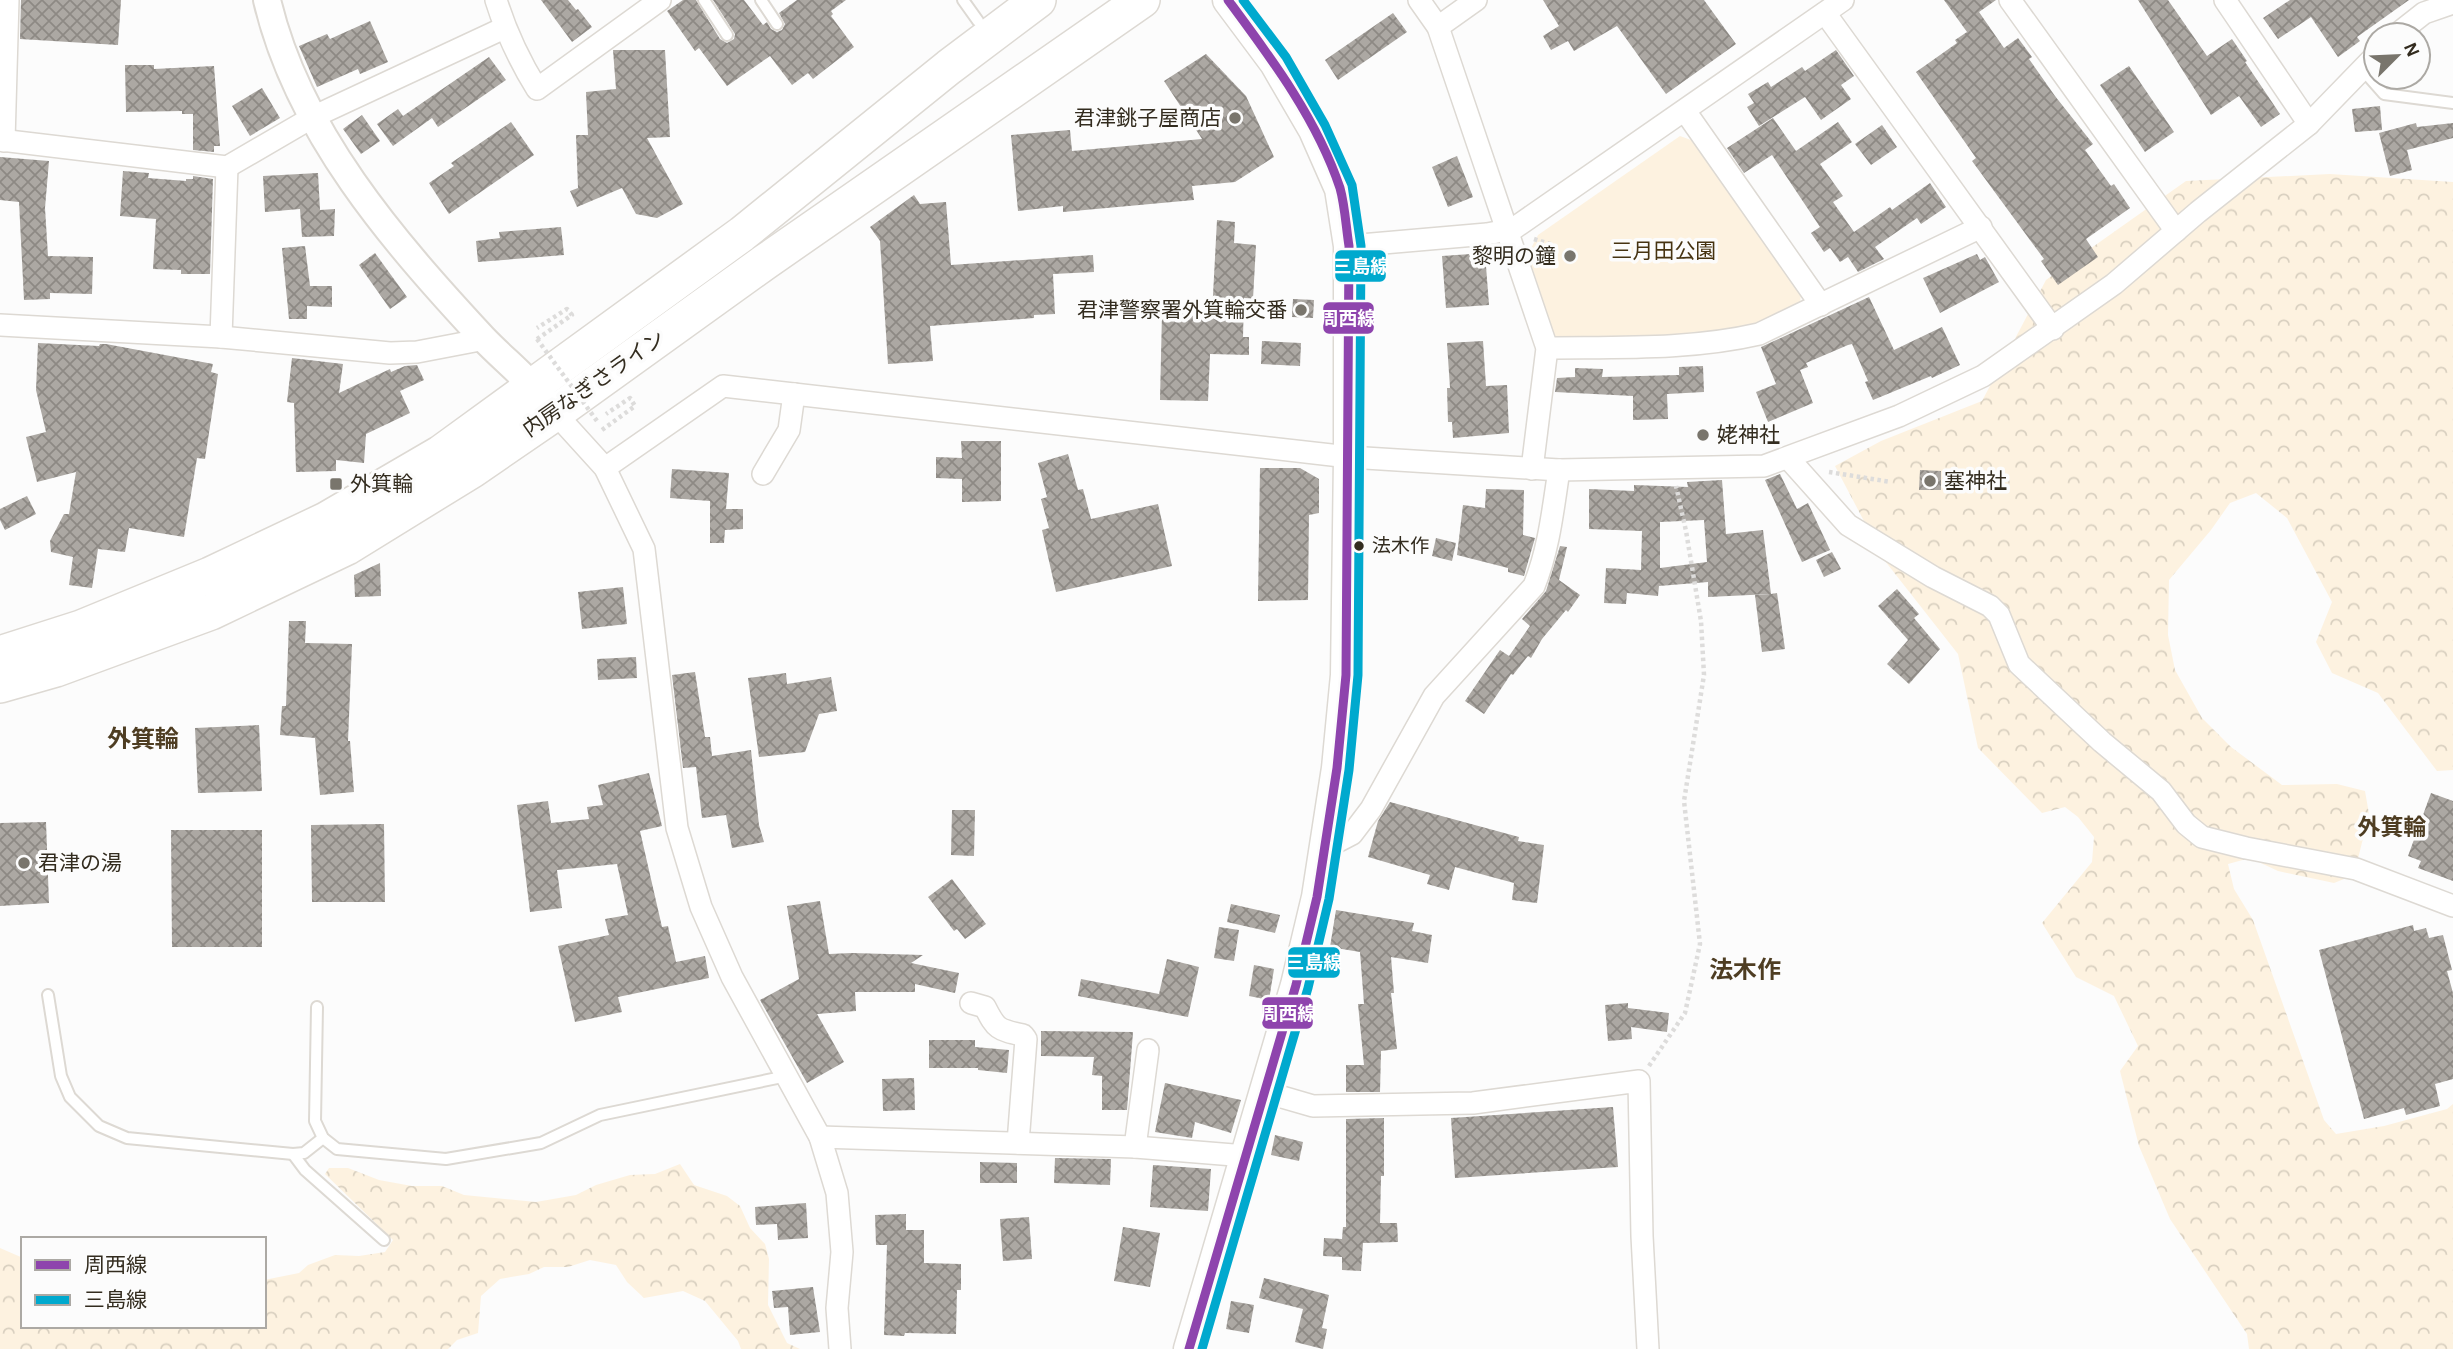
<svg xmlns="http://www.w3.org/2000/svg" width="2453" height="1349" viewBox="0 0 2453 1349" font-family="'Alegreya Sans','Noto Sans JP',sans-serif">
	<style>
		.forest { fill: url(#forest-crowns) }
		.park { fill: #fdf2e0 }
		.building { fill: url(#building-cross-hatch); fill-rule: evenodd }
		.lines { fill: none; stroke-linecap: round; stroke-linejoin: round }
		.service-casing { stroke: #ddd9d3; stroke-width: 14 }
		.minor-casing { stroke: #ddd9d3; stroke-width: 24 }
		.tertiary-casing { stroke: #ddd9d3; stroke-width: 30 }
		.secondary-casing { stroke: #ddd9d3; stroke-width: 33 }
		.trunk-casing { stroke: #ddd9d3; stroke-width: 38 }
		.path { stroke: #dddcdb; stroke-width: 4.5; stroke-dasharray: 3.5 3.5; stroke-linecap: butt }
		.service { stroke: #fff; stroke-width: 10 }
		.minor { stroke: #fff; stroke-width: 21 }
		.tertiary { stroke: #fff; stroke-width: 26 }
		.secondary { stroke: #fff; stroke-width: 30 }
		.trunk { stroke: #fff; stroke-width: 35 }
		.path-bridge { stroke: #dddcdb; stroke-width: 4.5; stroke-dasharray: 3.5 3.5; stroke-linecap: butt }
		.bus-1-casing { stroke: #fcfcfc; stroke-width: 14 }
		.bus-2-casing { stroke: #fcfcfc; stroke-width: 14 }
		.bus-1 { stroke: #8e44ad; stroke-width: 9 }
		.bus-2 { stroke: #00a9ce; stroke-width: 9 }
		.poi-dot { fill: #79756c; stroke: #fcfcfc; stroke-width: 2.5 }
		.bus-dot { fill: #332c1f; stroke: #fcfcfc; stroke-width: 2.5 }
		.labels { text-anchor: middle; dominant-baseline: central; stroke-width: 7; stroke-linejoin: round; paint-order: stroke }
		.bus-label { font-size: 19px; fill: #332c1f; stroke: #fcfcfc; text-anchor: start }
		.poi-label { font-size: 21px; fill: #332c1f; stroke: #fcfcfc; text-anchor: start }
		.park-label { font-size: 21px; fill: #463311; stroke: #fcfcfc }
		.street-label { font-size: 21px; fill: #332c1f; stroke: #fcfcfc }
		.neighbourhood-label { font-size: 23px; font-weight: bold; fill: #4e3d22; stroke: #fcfcfc }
		.quarter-label { font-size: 24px; font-weight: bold; fill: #4e3d22; stroke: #fcfcfc }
		.line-badge { stroke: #fcfcfc; stroke-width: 2.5 }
		.badge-label { font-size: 19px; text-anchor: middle; font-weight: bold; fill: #fff }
	</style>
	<defs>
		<pattern id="forest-crowns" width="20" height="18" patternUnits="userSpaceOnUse" patternTransform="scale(1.75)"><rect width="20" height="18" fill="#fdf2e0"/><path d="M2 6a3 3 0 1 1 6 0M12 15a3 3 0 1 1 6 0" fill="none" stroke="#d9d0c0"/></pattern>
		<pattern id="building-cross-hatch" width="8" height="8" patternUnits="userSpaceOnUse" patternTransform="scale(1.75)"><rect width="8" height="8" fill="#aca8a3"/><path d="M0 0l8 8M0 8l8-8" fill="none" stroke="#8d8984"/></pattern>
	</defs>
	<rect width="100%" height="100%" fill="#fcfcfc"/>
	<!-- forest -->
	<g class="forest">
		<polygon points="2330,174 2453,182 2453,770 2437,771 2378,693 2332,673 2316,642 2332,602 2287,518 2256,493 2230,503 2211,530 2169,580 2168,635 2175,670 2202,718 2231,747 2282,785 2337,784 2365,791 2369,814 2354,875 2334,883 2278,871 2250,858 2228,864 2234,889 2253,920 2324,1120 2336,1134 2384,1126 2447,1109 2453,1104 2453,1349 2249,1349 2247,1334 2170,1219 2139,1146 2120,1071 2138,1046 2114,996 2076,977 2042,923 2092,862 2094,837 2078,817 2065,807 2042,813 1978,748 1958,654 1885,561 1835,466 1881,441 1982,401 2046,280 2186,181"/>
		<polygon points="680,1164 694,1185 727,1196 740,1206 750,1228 765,1244 769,1259 768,1305 787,1343 800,1349 741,1349 738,1341 705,1301 683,1291 644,1298 627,1282 616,1265 590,1260 568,1267 544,1267 529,1274 500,1279 481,1296 478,1333 457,1340 448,1349 0,1349 0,1248 23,1258 23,1326 264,1326 264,1280 299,1273 308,1265 335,1255 359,1256 385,1252 393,1240 325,1174 329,1168 348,1168 379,1180 412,1186 442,1186 464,1195 536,1202 576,1195 596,1185 630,1175 655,1174"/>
	</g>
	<!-- park -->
	<polygon class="park" points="1680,136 1691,140 1801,291 1800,306 1738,331 1567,343 1555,339 1528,254 1538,235"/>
	<!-- building -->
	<g class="building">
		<polygon points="21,0 121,0 118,45 20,39"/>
		<polygon points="541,0 568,0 576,10 578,9 592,27 572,42"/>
		<polygon points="683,0 696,0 720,39 727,43 734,39 735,34 713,0 744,0 763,25 767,22 771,29 777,32 782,30 785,24 779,13 797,0 846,0 831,11 833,14 831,16 854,47 813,79 808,73 792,85 770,56 727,86 699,48 695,51 667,11"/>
		<polygon points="1543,0 1704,0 1736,44 1666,94 1617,26 1574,51 1568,41 1551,50 1543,36 1559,26"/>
		<polygon points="1944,0 1996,0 1979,12 2004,48 2018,38 2032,57 2029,59 2055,96 2093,144 2085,150 2111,186 2114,184 2130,208 2086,239 2098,257 2058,285 2041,261 2044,259 1972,161 1976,158 1916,72 1957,43 1955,40 1967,32"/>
		<polygon points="2138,0 2168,0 2207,56 2232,39 2247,61 2245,62 2280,114 2261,127 2239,96 2211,115"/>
		<polygon points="2290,0 2409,0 2357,37 2360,41 2338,57 2311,17 2278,39 2263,18"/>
		<polygon points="1393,13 1407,32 1338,80 1325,60"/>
		<polygon points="370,21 388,62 360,74 358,69 317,87 299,46 327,34 330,39"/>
		<polygon points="613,50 665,50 670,137 647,138 683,204 657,218 636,214 622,188 577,207 570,191 578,188 576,135 588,135 586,92 616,89"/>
		<polygon points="1836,50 1854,76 1841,85 1851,99 1821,120 1805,97 1759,126 1747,107 1754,103 1748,94 1768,82 1771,87 1802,67 1805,71"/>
		<polygon points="1206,54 1246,96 1274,157 1235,182 1192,186 1194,200 1063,212 1063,206 1018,211 1011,135 1070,130 1072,151 1202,139 1164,81"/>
		<polygon points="489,57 506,80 438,127 432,118 393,146 377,124 398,109 403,116"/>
		<polygon points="125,65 154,65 154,69 214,66 220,146 214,146 214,152 193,150 193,114 182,114 182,111 126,112"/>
		<polygon points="2129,66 2174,132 2145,152 2100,85"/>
		<polygon points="262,88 280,118 250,136 232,106"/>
		<polygon points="2380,106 2382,130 2355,132 2352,109"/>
		<polygon points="362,115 380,141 361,154 343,129"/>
		<polygon points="1773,118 1796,151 1838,122 1852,142 1820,164 1843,196 1833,202 1854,232 1890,207 1892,210 1930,183 1946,207 1921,224 1917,218 1875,247 1884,259 1858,272 1848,257 1840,262 1830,248 1824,252 1811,233 1820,227 1772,155 1744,173 1727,148"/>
		<polygon points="511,122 534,155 449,214 429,183 454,166 451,163"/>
		<polygon points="2416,123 2417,127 2453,123 2453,138 2407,150 2412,170 2390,176 2379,133"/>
		<polygon points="1882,125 1897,147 1871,165 1855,144"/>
		<polygon points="1457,156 1473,197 1448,207 1432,167"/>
		<polygon points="0,157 49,161 45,208 48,256 93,257 92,294 50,293 50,299 24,300 19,202 0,200"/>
		<polygon points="123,171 149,173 148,178 186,181 186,179 193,179 193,176 213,179 210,274 181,274 181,270 153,269 156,219 120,216"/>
		<polygon points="318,173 320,210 335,209 334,236 302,237 300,209 265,212 263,176"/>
		<polygon points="914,195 920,204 946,202 951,265 1093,255 1094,272 1053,274 1055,314 1034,315 1034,318 930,326 933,361 888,364 880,241 870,227"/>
		<polygon points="1217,220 1235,222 1234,243 1256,245 1253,299 1244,298 1243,337 1249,337 1249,355 1210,354 1208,401 1160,400 1162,313 1212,314"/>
		<polygon points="561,227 564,255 478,262 476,241 500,238 499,232"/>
		<polygon points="305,246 310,286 332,286 332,307 307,306 307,319 289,319 282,248"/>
		<polygon points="375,253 407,297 390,309 359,265"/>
		<polygon points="1485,253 1489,305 1446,308 1442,256"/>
		<polygon points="1977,254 1980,260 1985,257 1999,282 1940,313 1923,278"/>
		<polygon points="1869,297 1894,350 1942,327 1960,365 1932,378 1931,376 1873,400 1865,382 1868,381 1852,344 1848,345 1806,363 1808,367 1800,370 1813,403 1768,422 1756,392 1776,384 1761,347"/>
		<polygon points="1293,299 1314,300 1313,318 1292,317"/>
		<polygon points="1262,341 1301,343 1300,366 1261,364"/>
		<polygon points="1483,341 1486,386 1507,385 1509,433 1453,438 1452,422 1448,422 1447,388 1450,388 1447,343"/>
		<polygon points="38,343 99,346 100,344 106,344 213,364 211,372 218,374 205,459 197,458 184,537 129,528 125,552 98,549 92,588 69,585 73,557 51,552 50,541 64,514 69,514 76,472 37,482 26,437 46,432 36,390"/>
		<polygon points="292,358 343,364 339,393 390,369 391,372 405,366 417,365 424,380 400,391 410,413 366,434 364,463 336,460 336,471 296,472 294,403 287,402"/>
		<polygon points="1703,366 1704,392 1667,394 1668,419 1633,420 1633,396 1555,392 1557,378 1575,377 1575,368 1603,369 1602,377 1679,375 1679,367"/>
		<polygon points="961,441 1001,441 1001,501 962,502 962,479 936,478 936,457 962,458"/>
		<polygon points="1068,454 1078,490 1083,489 1091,519 1158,504 1172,566 1056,592 1042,530 1049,528 1041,499 1047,497 1038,463"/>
		<polygon points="1260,468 1300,468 1319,479 1319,513 1309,515 1308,600 1258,601"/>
		<polygon points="672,469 729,473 726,509 743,509 743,529 725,530 724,543 710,543 710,501 670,498"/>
		<polygon points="1920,470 1941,471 1941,490 1919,490"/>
		<polygon points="1780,474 1797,509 1808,503 1830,550 1802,562 1765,480"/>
		<path d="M1722,480L1726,534L1763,530L1771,594L1777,593L1785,649L1762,652L1755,595L1771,594L1708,597V582L1659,586L1658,596L1627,593L1626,604L1604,603L1606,568L1641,570L1642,531L1589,529V489L1634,491V485L1688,487L1687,482ZM1704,520L1707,562L1660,568V522Z"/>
		<polygon points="1486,489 1524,490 1523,535 1535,538 1524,576 1508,572 1508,568 1457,555 1463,505 1485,508"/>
		<polygon points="27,496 36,514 5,530 0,520 0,509"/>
		<polygon points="1436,538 1456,543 1452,561 1432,556"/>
		<polygon points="1560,546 1567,547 1559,580 1580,595 1568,612 1566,610 1542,639 1531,658 1528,656 1513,675 1511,674 1484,714 1465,701 1500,650 1509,656 1530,626 1522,619 1546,591"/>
		<polygon points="1832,552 1841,569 1824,577 1816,560"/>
		<polygon points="380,563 381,596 355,597 354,575"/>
		<polygon points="623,587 627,624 582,629 578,592"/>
		<polygon points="1897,589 1919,614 1914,618 1940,649 1909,684 1887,664 1908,640 1878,606"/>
		<polygon points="289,621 306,621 305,643 352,644 348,741 350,741 354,792 320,795 315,738 280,735 282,706 286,706"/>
		<polygon points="636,657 637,678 598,680 597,659"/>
		<polygon points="695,672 705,737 710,737 712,756 751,750 759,825 764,842 732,848 726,815 702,818 696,767 683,768 672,675"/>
		<polygon points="786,673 787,684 831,677 837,711 819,714 805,752 759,757 748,678"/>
		<polygon points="259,725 262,791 198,793 195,728"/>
		<polygon points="649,773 662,826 640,831 662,927 668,926 676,962 705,956 709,978 618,997 622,1012 575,1022 558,946 609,935 605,919 628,915 617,864 557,870 562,908 530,912 517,805 548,801 551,823 589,819 587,807 603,805 598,785"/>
		<polygon points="2431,793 2453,801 2453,881 2418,868 2421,861 2408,856"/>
		<polygon points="1390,802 1519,837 1518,841 1544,845 1537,903 1512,900 1514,883 1455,867 1449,890 1427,884 1430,875 1368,857 1378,821"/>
		<polygon points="952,810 975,810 974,856 951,855"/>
		<polygon points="46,822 49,903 0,906 0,823"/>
		<polygon points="384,824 385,902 312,902 311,825"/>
		<polygon points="171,830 262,830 262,947 172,947"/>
		<polygon points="952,879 986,924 965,939 957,929 954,931 928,897"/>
		<polygon points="820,901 829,954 852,953 923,955 911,963 959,973 955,993 915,984 915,992 855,992 856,1011 817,1014 844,1062 807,1083 760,1000 799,979 787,906"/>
		<polygon points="1231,904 1280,915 1275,933 1227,922"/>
		<polygon points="1336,910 1414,923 1412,931 1432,935 1428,963 1391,957 1394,993 1391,993 1397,1049 1381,1051 1380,1092 1346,1092 1346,1065 1364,1065 1358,1004 1364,1004 1360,952 1330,947"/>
		<polygon points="2413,925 2414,931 2426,928 2429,938 2443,935 2452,970 2447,971 2453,993 2453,1079 2435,1084 2440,1106 2406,1115 2404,1108 2364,1119 2319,950"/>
		<polygon points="1219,927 1239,930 1234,961 1214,958"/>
		<polygon points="1167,959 1199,967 1188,1017 1078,996 1081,979 1159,994"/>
		<polygon points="1254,965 1274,969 1269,1000 1249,996"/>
		<polygon points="1628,1003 1628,1008 1669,1013 1667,1032 1631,1027 1632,1039 1608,1041 1605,1005"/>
		<polygon points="1041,1031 1133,1032 1127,1110 1102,1110 1102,1076 1092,1075 1094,1057 1041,1056"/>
		<polygon points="929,1040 975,1040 975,1047 1009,1050 1007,1073 978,1070 978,1068 929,1068"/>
		<polygon points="914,1078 915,1110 883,1111 882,1079"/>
		<polygon points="1165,1083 1241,1100 1231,1133 1195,1122 1192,1138 1155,1132"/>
		<polygon points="1613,1107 1618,1167 1455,1178 1451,1118"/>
		<polygon points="1384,1118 1384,1176 1381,1176 1380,1223 1397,1223 1398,1242 1363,1243 1361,1271 1342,1270 1342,1257 1323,1256 1324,1238 1342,1239 1343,1227 1346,1227 1346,1119"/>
		<polygon points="1275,1135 1303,1142 1299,1161 1271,1155"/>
		<polygon points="1055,1158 1111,1159 1110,1185 1054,1183"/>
		<polygon points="980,1162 1017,1163 1017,1183 980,1183"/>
		<polygon points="1153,1165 1211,1169 1208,1211 1150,1207"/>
		<polygon points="806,1203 808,1238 778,1240 777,1224 756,1225 755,1207"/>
		<polygon points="906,1214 906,1230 924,1230 924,1263 961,1264 961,1290 957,1290 956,1334 905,1333 904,1336 884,1335 887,1245 876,1245 875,1215"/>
		<polygon points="1029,1217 1032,1259 1003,1261 1000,1219"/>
		<polygon points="1123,1227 1160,1233 1150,1287 1114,1281"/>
		<polygon points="1264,1278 1329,1295 1322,1328 1327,1329 1323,1349 1295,1342 1303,1309 1259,1298"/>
		<polygon points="813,1287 820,1332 790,1335 788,1307 774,1308 772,1291"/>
		<polygon points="1231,1301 1254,1305 1249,1333 1226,1329"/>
	</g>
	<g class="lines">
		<!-- service casing -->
		<g class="service-casing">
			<g id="service">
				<polyline points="704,0 727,35"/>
				<polyline points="761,0 777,24"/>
				<polyline points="963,0 978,21"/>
				<polyline points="2362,69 2384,94 2453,103"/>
				<polyline points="48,995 61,1076 70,1097 99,1126 127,1138 293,1154 304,1153 323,1138"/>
				<polyline points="317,1007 315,1121 323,1138 337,1149 446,1159 541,1143 600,1115 787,1076"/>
				<polyline points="293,1154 305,1170 384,1240"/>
			</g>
		</g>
		<!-- minor casing -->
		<g class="minor-casing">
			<g id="minor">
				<path d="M496,0C506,32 519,60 537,89L660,0"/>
				<polyline points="1419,0 1438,27 1547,348 1532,469"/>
				<polyline points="2010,0 2176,231"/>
				<polyline points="2225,0 2309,124"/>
				<polyline points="1825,13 2053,329"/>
				<polyline points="1438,27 1476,0"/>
				<polyline points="2396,35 2424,13 2453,3"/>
				<polyline points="1685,111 1821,305"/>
				<polyline points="0,140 227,167 313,117 504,28"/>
				<polyline points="4,141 8,0"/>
				<polyline points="1349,246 1487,234 1513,229 1843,0"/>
				<polyline points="0,325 221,337 390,353 417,352 485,339"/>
				<polyline points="221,337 227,167"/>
				<path d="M1547,348C1618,347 1690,350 1759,334L1981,227"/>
				<polyline points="555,413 605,468 644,549 677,828 701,907 732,977 820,1137 837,1193 842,1252 837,1308 840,1349"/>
				<polyline points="1789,459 1848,525 1933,577 1990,606 1999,615 2019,664 2102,742 2161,791 2186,824 2202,837 2246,848 2356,869 2453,906"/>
				<polyline points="605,468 723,386 1349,457 1559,470 1764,466 1899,416 1983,376 2114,284 2198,212 2309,124 2376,55"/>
				<polyline points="763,474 789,430 794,394"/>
				<path d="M1325,848L1352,834L1371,809L1434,696L1534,586C1549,549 1553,509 1559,470"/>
				<path d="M971,1003L985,1007C996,1029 998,1030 1023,1035L1026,1039L1018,1143"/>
				<polyline points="1265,1092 1313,1106 1473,1103 1639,1081 1642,1236 1648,1349"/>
				<polyline points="820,1137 1135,1147 1246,1156"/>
				<polyline points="1135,1147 1148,1050"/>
			</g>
		</g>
		<!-- tertiary casing -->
		<g class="tertiary-casing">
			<path id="tertiary" d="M267,0C298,132 393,241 483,338C502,358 525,376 543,398"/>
		</g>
		<!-- secondary casing -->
		<g class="secondary-casing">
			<polyline id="secondary" points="1189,1349 1296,985 1317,897 1337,768 1346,675 1349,457 1349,246 1340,189 1314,130 1275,63 1228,0"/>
		</g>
		<!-- trunk casing -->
		<g class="trunk-casing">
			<g id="trunk">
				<polyline points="0,654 81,628 210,575 326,520 441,453 742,234 949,67 1038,0"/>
				<polyline points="0,685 56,669 211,612 347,547 472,470 555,413 765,262 1142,0"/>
			</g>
		</g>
		<!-- path -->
		<g class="path">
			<polyline points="1534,239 1553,245"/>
			<polyline points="537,339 572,315 567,309 537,328"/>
			<polyline points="602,430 635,406 630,398 606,414"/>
			<polyline points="1829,472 1891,482"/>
			<polyline points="1649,1066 1685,1013 1700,944 1684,801 1704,675 1701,621 1686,531 1676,486"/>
		</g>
		<!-- service -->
		<use href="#service" class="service"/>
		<!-- minor -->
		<use href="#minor" class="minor"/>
		<!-- tertiary -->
		<use href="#tertiary" class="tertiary"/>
		<!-- secondary -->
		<use href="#secondary" class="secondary"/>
		<!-- trunk -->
		<use href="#trunk" class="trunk"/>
		<!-- path-bridge -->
		<polyline class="path-bridge" points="537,339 597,421"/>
		<!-- bus-1 casing -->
		<g class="bus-1-casing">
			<path id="bus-1" d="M1189,1349L1296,985L1317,897L1337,768L1346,675L1349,246C1346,227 1345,206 1340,188C1317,119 1271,58 1228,0"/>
		</g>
		<!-- bus-2 casing -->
		<g class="bus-2-casing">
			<polyline id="bus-2" points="1202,1349 1308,988 1329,899 1349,770 1358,675 1361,246 1352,185 1325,125 1286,57 1243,0"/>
		</g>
		<!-- bus-1 -->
		<use href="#bus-1" class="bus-1"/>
		<!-- bus-2 -->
		<use href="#bus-2" class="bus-2"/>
	</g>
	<!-- markers -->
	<g class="poi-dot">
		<circle cx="1235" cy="118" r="7"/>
		<circle cx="1570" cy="256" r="7"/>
		<circle cx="1301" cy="310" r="7"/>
		<circle cx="1703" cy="435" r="7"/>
		<circle cx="1930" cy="481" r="7"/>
		<rect x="329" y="477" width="14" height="14" rx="3.5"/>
		<circle cx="24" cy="863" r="7"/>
	</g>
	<circle class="bus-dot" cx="1359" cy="546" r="6"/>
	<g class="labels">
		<!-- bus labels -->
		<g class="bus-label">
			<text x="1372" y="546">法木作</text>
		</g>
		<!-- poi labels -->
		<g class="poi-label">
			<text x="1221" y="118" text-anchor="end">君津銚子屋商店</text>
			<text x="1556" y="256" text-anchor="end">黎明の鐘</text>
			<text x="1287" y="310" text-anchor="end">君津警察署外箕輪交番</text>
			<text x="1717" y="435">姥神社</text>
			<text x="1944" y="481">塞神社</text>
			<text x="350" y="484">外箕輪</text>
			<text x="38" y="863">君津の湯</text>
		</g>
		<!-- park labels -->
		<g class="park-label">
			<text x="1664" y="251">三月田公園</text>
		</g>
		<!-- street labels -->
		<g class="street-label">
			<text transform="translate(594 384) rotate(-35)">内房なぎさライン</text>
		</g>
		<!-- neighbourhood labels -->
		<g class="neighbourhood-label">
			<text x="2392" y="828">外箕輪</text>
		</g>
		<!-- quarter labels -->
		<g class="quarter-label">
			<text x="143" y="740">外箕輪</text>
			<text x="1745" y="971">法木作</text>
		</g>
	</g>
	<g class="line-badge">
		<rect x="1334" y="249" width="53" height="34" rx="7" fill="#00a9ce"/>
		<rect x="1322" y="301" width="53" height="34" rx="7" fill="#8e44ad"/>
		<rect x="1287" y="946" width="54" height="33" rx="7" fill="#00a9ce"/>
		<rect x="1261" y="996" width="53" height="34" rx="7" fill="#8e44ad"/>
	</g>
	<g class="badge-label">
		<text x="1361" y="273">三島線</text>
		<text x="1348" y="325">周西線</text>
		<text x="1314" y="969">三島線</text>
		<text x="1288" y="1020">周西線</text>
	</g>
	<!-- legend -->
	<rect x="21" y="1237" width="245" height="91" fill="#fcfcfc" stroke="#aca9a4" stroke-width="2"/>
	<rect x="35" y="1260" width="35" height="10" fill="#8e44ad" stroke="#aca9a4" stroke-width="2"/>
	<text x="84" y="1272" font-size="21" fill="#332c1f">周西線</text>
	<rect x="35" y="1295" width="35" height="10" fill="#00a9ce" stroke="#aca9a4" stroke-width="2"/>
	<text x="84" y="1307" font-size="21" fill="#332c1f">三島線</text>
	<!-- north arrow -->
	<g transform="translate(2397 56) rotate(66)"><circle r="33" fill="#fcfcfc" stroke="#aca9a4" stroke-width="2"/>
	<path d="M0-5L12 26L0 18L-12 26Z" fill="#79756c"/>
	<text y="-10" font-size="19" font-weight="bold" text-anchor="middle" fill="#332c1f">N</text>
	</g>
</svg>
